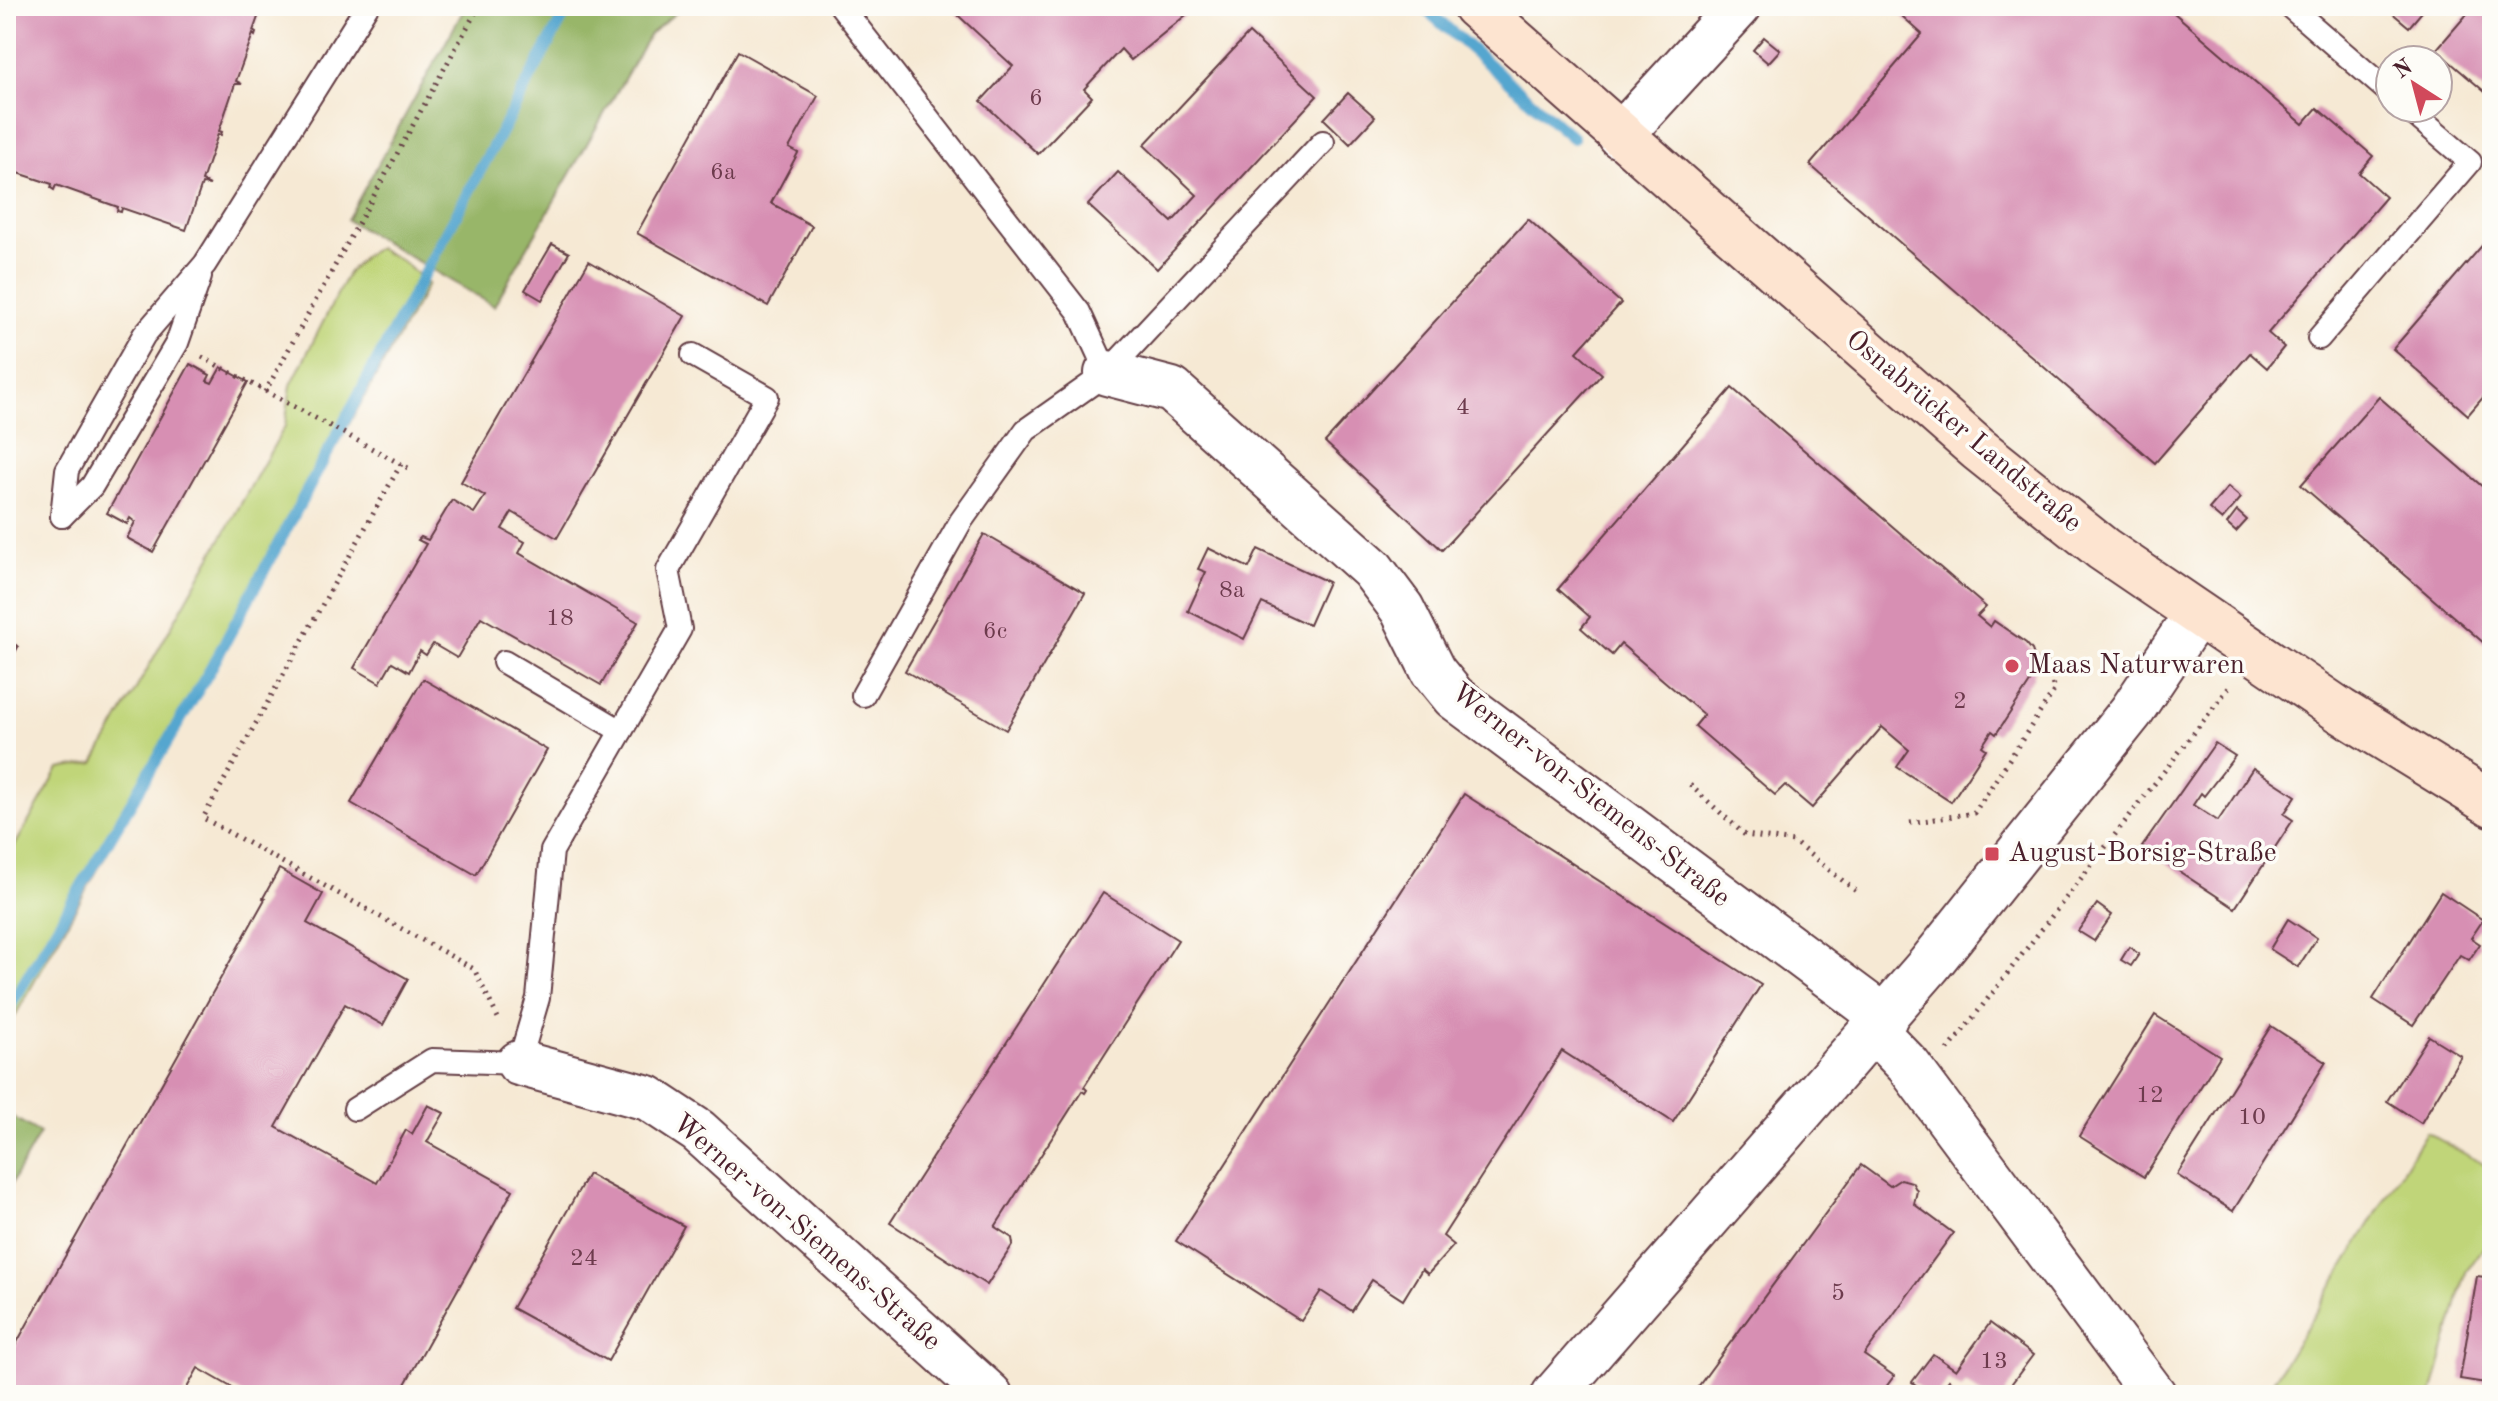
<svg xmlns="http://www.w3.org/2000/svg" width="2498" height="1401" viewBox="0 0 2498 1401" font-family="'Old Standard TT',serif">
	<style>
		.green { fill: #c0d579; stroke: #857a52; stroke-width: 2 }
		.forest { fill: #98b669; stroke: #716a4a; stroke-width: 2 }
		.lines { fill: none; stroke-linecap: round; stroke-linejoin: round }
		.stream { stroke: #55a6cf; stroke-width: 12 }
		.building { fill: #d78fb3 }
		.lane-casing { stroke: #643d44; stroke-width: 26 }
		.street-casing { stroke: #643d44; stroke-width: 48 }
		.secondary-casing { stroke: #643d44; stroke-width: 48 }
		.path { stroke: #643d44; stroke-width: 5; stroke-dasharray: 2 6; stroke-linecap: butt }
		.lane { stroke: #fff; stroke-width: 22 }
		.street { stroke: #fff; stroke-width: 44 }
		.secondary { stroke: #fde4d0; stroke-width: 44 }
		.poi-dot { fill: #d1495b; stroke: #fdfcf7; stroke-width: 3 }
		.labels { text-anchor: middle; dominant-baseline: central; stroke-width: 7; stroke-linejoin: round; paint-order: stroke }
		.number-label { font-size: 24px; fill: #6d3b4d }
		.street-label { font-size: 28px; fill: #4a1f2b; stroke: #fdfcf7 }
		.poi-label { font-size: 28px; fill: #4a1f2b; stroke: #fdfcf7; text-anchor: start }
	</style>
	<rect width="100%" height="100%" fill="#fdfcf7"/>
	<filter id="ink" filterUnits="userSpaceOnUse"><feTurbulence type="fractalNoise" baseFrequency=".0125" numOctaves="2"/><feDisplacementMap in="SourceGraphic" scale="16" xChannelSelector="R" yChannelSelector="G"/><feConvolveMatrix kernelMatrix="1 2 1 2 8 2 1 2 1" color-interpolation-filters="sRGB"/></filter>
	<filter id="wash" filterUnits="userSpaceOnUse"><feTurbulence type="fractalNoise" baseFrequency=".006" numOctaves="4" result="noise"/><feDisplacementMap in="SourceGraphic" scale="32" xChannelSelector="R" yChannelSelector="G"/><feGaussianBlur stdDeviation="1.8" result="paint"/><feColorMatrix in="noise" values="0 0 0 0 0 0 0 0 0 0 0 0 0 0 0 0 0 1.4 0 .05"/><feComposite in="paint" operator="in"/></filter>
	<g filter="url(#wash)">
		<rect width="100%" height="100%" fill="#f6e9d4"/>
		<!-- green -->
		<g class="green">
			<polygon points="377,248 402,261 428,284 6,1032 6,861 59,769 94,763 285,426 291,385 348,273 363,257"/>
			<polygon points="2426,1132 2492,1169 2492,1236 2466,1272 2432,1395 2265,1395"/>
		</g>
		<!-- forest -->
		<g class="forest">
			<polygon points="466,6 684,6 650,34 494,306 347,220"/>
			<polygon points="6,1113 40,1133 6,1193"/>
		</g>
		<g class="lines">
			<!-- stream -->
			<g class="stream">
				<polyline points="1422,6 1573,138"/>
				<polyline points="6,1013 210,670 569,6"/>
			</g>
		</g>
		<g id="blocks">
			<!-- building -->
			<g class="building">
				<polygon points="6,6 262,6 253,31 256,33 255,36 253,34 236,81 242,84 235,84 219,131 222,132 221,135 218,134 202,181 210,185 202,184 186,230 122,208 121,212 117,211 118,207 56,185 54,190 51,188 52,184 6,169"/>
				<polygon points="948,6 1189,6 1192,10 1131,60 1121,49 1084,89 1092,97 1038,154 981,101 1013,66"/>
				<polygon points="1895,6 2166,6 2303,124 2317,108 2373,156 2359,173 2386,197 2268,333 2284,347 2267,368 2250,353 2155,463 1810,165 1922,34 1893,8"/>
				<polygon points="2384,6 2427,6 2409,27"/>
				<polygon points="2474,6 2492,6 2492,98 2436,50"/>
				<polygon points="1249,33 1317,96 1157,269 1088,205 1118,172 1172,222 1197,195 1144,145"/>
				<polygon points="1764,37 1780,50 1768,63 1753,50"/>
				<polygon points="738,51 818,96 789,148 798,153 771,203 812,226 768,306 637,233"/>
				<polygon points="1348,93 1375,117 1350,144 1324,119"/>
				<polygon points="1528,219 1621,303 1577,352 1602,374 1442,550 1325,442"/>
				<polygon points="2492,234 2492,387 2468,415 2393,349"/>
				<polygon points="552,244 569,253 542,300 525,290"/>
				<polygon points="589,261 685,316 557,538 512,512 502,529 525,542 519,553 638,622 601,685 481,617 457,658 433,644 426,655 420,651 409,672 392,662 380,683 354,668 426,544 418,540 421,537 428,540 452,500 474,513 485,496 461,482"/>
				<polygon points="190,364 210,375 207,381 212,383 221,367 248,382 153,552 127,538 135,522 130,518 127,524 107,513"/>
				<polygon points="1732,388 1986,607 1977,616 1990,627 1994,621 2026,643 2032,650 2035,659 2033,678 1996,734 1992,731 1982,746 1986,749 1951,802 1897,767 1909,750 1882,727 1812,808 1785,785 1775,795 1695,726 1704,715 1621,644 1612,655 1581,628 1590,617 1558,589"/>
				<polygon points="2379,397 2492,495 2492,650 2301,485"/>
				<polygon points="2228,487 2241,498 2222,520 2209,509"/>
				<polygon points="2237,511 2247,520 2236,532 2227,524"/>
				<polygon points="984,534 1085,593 1006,730 905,671"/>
				<polygon points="1208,548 1249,568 1258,549 1328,582 1309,625 1262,603 1244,639 1188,611 1206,572 1198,569"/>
				<polygon points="16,645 18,647 6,669 6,662"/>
				<polygon points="423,679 547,750 476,875 351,803"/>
				<polygon points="2215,743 2235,756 2204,796 2201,793 2193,805 2218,821 2253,768 2296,796 2284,814 2293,820 2235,908 2142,847"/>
				<polygon points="1464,794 1761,985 1673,1122 1562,1051 1443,1236 1454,1245 1428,1274 1422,1269 1403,1300 1372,1280 1352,1311 1321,1291 1301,1321 1176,1241"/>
				<polygon points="279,869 323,894 307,923 408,979 383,1025 345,1004 276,1127 377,1183 406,1130 412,1134 428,1105 444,1113 427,1142 513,1190 399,1395 245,1395 198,1368 183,1395 6,1395 6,1362 265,899 263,898"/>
				<polygon points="2441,892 2483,920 2471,938 2480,944 2469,960 2460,955 2413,1025 2373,999"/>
				<polygon points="1103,893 1178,940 1084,1087 1087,1090 1085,1093 1082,1091 995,1227 1012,1238 1013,1244 987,1285 890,1223"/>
				<polygon points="2097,904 2112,915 2094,941 2078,931"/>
				<polygon points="2288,919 2317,938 2298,967 2270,949"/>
				<polygon points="2129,947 2139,954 2131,966 2121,960"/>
				<polygon points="2155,1015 2220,1056 2144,1177 2079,1136"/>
				<polygon points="2271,1026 2326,1062 2233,1211 2177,1175"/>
				<polygon points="2429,1036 2461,1056 2421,1123 2387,1101"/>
				<polygon points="1861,1165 1890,1186 1901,1179 1912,1182 1917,1191 1914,1204 1953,1233 1864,1355 1894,1376 1880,1395 1692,1395"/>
				<polygon points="588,1174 684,1226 608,1361 512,1308"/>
				<polygon points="2477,1276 2492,1278 2492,1384 2460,1379"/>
				<polygon points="1990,1323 2033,1355 2003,1395 1983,1395 1966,1383 1961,1389 1949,1380 1938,1395 1929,1395 1912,1382 1933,1354 1956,1370"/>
			</g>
		</g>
	</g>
	<g filter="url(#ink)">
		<use href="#blocks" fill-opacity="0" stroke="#643d44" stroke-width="2"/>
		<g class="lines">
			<!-- lane casing -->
			<g class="lane-casing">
				<g id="lane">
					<polyline points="841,6 1079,312 1107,373"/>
					<polyline points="2289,6 2390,93"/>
					<polyline points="2319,338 2470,162 2407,108"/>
					<polyline points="62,516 67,470 144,335 205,264 367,6"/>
					<polyline points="62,516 92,486 177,343 200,277"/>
					<polyline points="504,662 621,731"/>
					<polyline points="863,695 961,521 1026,430 1107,373 1323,142"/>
					<polyline points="355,1109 432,1060 519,1063 538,998 552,851 680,629 668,570 767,397 693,355"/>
				</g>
			</g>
			<!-- street casing -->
			<g class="street-casing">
				<g id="street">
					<polyline points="1620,136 1739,6"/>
					<polyline points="1107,373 1172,390 1372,569 1402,609 1433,671 1454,697 1885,1018"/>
					<polyline points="1874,1030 1908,1065 2154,1395"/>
					<polyline points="519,1063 648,1098 698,1131 990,1395"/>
					<polyline points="1554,1395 1929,965 2131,712 2196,615"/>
				</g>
			</g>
			<!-- secondary casing -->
			<g class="secondary-casing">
				<polyline id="secondary" points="1475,6 1978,449 2103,549 2341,711 2492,804"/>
			</g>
			<!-- path -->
			<g class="path">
				<polyline points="202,357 412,470"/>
				<polyline points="265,392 479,6"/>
				<polyline points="401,464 203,818 474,969 500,1022"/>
				<polyline points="1690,785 1745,835 1794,842 1857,892"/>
				<polyline points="1910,823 1974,813 2054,691 2048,663 2035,659"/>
				<polyline points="1948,1050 2231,685"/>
			</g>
			<!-- lane -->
			<use href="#lane" class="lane"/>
			<!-- street -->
			<use href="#street" class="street"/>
			<!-- secondary -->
			<use href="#secondary" class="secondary"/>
		</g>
	</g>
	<!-- markers -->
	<g class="poi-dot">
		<circle cx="2012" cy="666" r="8"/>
		<rect x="1984" y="846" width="16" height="16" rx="4"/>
	</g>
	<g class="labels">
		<!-- number labels -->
		<g class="number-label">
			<text x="1036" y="99">6</text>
			<text x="723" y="173">6a</text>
			<text x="1463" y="408">4</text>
			<text x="1232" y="591">8a</text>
			<text x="560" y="619">18</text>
			<text x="995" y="632">6c</text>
			<text x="1960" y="702">2</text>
			<text x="2150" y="1096">12</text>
			<text x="2252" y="1118">10</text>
			<text x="584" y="1259">24</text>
			<text x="1838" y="1294">5</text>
			<text x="1994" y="1362">13</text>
		</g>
		<!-- street labels -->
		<g class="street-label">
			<text transform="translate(1963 432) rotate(40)">Osnabrücker Landstraße</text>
			<text transform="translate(1590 796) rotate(38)">Werner-von-Siemens-Straße</text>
			<text transform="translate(806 1233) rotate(41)">Werner-von-Siemens-Straße</text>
		</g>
		<!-- poi labels -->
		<g class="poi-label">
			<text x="2028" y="666">Maas Naturwaren</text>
			<text x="2008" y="854">August-Borsig-Straße</text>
		</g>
	</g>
	<!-- margin -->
	<rect width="2498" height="1401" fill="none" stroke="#fdfcf7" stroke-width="32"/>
	<!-- north arrow -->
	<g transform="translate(2414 84) rotate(324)"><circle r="38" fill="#fdfcf7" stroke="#b5a4a5" stroke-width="2"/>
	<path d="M0-6L14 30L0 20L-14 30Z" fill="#d1495b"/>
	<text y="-12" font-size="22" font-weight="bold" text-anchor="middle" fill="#4a1f2b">N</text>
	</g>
</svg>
